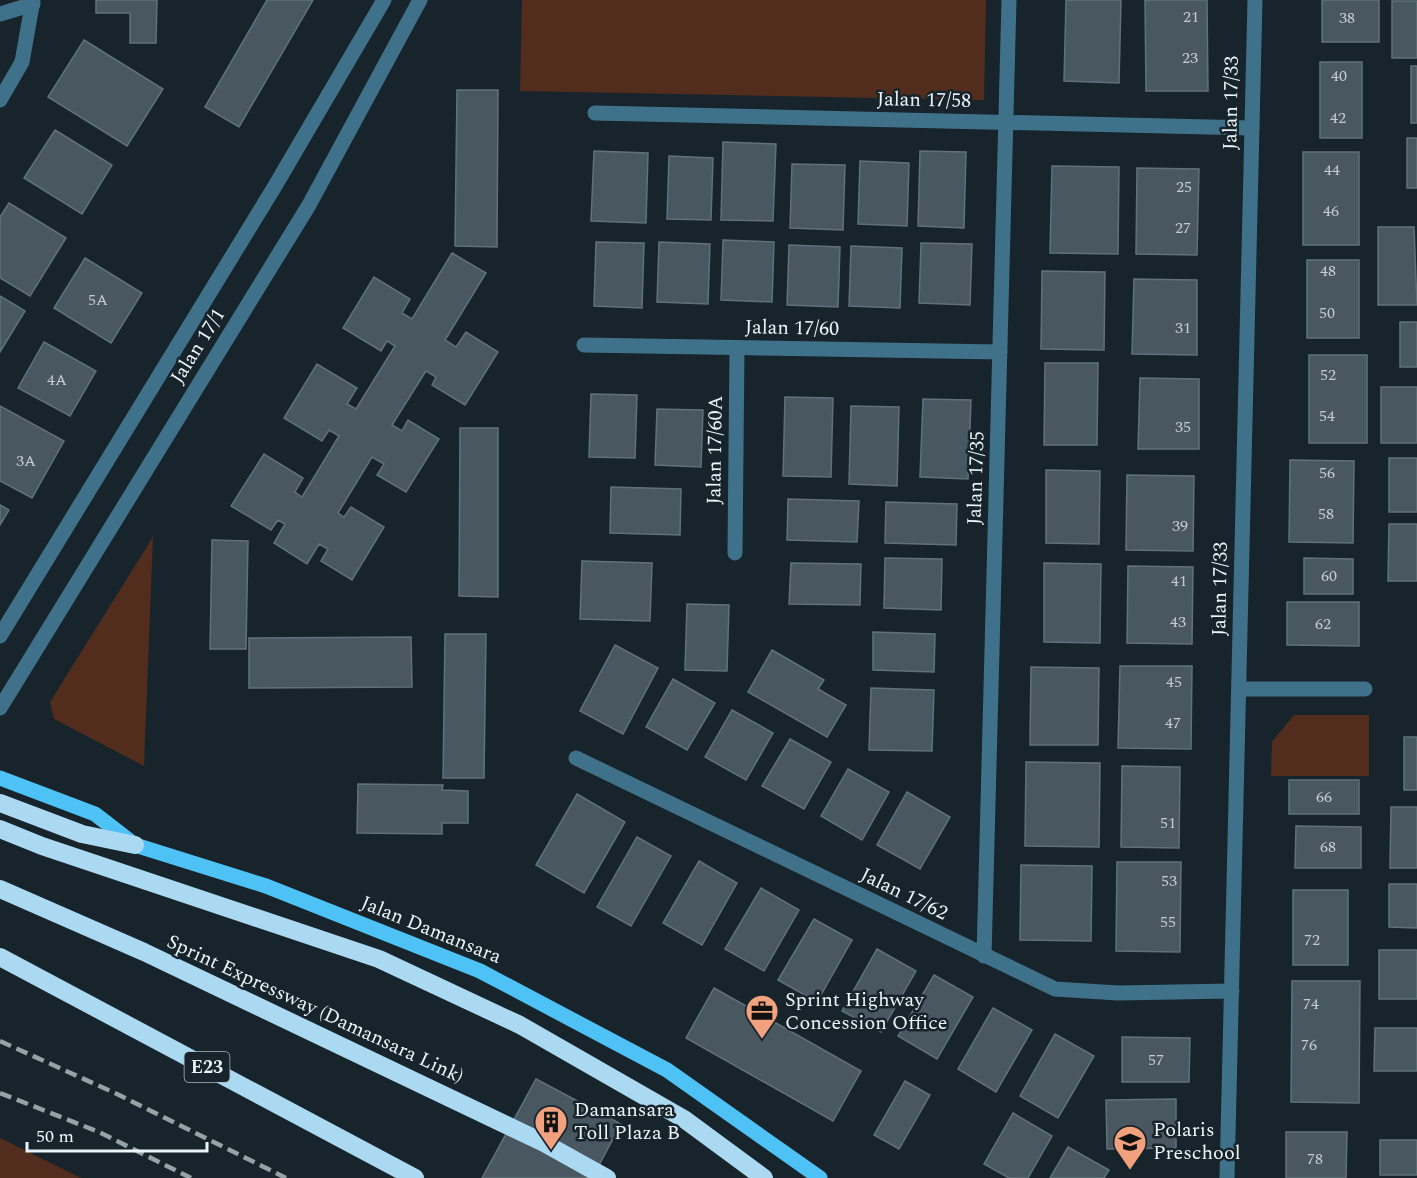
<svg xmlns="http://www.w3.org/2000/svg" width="1417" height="1178" viewBox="0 0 1417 1178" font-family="Spectral,serif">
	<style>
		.green { fill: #522d1d }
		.building { fill: #495860; stroke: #617179; stroke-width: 1.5 }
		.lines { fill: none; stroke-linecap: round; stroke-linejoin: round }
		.minor { stroke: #3f728a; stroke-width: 15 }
		.major { stroke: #4ec2f5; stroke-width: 15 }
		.highway { stroke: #aad9f1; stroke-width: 18 }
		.rail { stroke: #97a2a7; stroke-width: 4.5; stroke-dasharray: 12 6; stroke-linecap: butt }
		.labels { text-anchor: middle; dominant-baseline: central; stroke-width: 5; stroke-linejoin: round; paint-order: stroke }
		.number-label { font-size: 16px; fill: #c2cdd3 }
		.shield { fill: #17242b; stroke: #abb6bb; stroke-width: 1.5 }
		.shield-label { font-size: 18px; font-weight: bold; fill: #ebf4f9 }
		.street-label { font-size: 20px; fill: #ebf4f9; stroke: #17242b }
		.poi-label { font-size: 20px; fill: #ebf4f9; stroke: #17242b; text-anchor: start }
	</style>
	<rect width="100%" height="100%" fill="#17242b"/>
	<!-- green -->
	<g class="green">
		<polygon points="522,0 986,0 984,100 520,91"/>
		<polygon points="153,537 144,766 54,719 50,702"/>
		<polygon points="1294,715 1369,715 1369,776 1271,776 1272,742"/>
		<polygon points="0,1138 81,1178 0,1178"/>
	</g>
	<!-- building -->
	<g class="building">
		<polygon points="96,0 157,0 156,43 130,43 130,13 96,13"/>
		<polygon points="267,0 313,0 239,127 205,107"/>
		<polygon points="1066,0 1121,0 1119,83 1064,81"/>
		<polygon points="1145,0 1207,0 1208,91 1146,91"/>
		<rect x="1322" y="0" width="57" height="42"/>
		<rect x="1392" y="1" width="25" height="57"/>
		<polygon points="84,40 163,89 127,146 48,97"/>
		<rect x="1320" y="62" width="42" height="76"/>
		<rect x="1411" y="66" width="6" height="57"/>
		<polygon points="457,90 498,90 497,247 455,246"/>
		<polygon points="55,130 112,165 82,214 24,178"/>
		<rect x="1407" y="138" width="10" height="50"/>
		<polygon points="723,142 776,144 773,221 721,220"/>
		<polygon points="594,151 648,153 646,223 591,221"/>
		<polygon points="920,151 966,152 964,228 918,226"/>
		<rect x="1303" y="152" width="56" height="93"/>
		<polygon points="669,156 713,158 711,220 667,219"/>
		<polygon points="860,161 909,163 907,226 858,224"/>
		<polygon points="792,164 845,165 843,230 790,228"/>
		<polygon points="1052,166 1119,167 1118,254 1050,253"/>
		<polygon points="1137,168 1199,169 1197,255 1136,254"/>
		<polygon points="9,203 66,238 30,296 0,278 0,217"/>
		<polygon points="1378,227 1414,227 1417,305 1378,305"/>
		<polygon points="723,240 774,242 772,302 721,300"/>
		<polygon points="596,242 644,243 642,308 594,306"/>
		<polygon points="659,242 710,244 708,304 657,302"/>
		<polygon points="921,243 972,244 970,305 919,303"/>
		<polygon points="789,245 840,247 838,307 787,305"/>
		<polygon points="851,246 902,248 900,308 849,306"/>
		<polygon points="452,253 486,273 445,340 456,347 466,332 498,352 465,405 432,385 436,377 426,371 392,425 402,431 408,420 439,439 406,492 377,475 384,464 372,457 338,513 344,517 351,507 384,527 352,580 321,561 328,549 319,544 307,564 274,543 285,524 278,520 271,530 231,506 264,454 303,478 295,492 302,497 339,436 329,430 322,441 284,418 317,364 357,388 347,404 356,409 395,346 387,341 381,351 343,328 374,277 410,299 402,313 412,319"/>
		<polygon points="85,258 142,293 111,343 54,308"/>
		<rect x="1307" y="260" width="52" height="78"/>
		<polygon points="1042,271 1105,272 1104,350 1041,349"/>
		<polygon points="1134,279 1197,280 1197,355 1132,354"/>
		<polygon points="0,296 25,311 0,352"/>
		<rect x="1400" y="322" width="17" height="45"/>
		<polygon points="44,342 96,371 70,416 18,388"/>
		<rect x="1309" y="355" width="58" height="88"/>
		<polygon points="1045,363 1098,363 1097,445 1044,445"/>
		<polygon points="1140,378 1199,379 1199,449 1138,449"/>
		<rect x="1381" y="387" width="36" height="56"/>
		<polygon points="591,394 637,395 635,458 589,457"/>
		<polygon points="785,397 833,398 831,477 783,476"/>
		<polygon points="923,399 971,400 968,479 920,477"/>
		<polygon points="0,406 64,441 32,498 0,481"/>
		<polygon points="851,406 899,407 897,486 849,484"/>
		<polygon points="657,409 703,410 701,467 655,465"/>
		<polygon points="460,428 498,428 498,597 459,596"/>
		<rect x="1389" y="458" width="28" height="54"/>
		<polygon points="1290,460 1354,461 1353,543 1289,542"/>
		<polygon points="1046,470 1100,471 1099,544 1046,543"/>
		<polygon points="1127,475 1194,476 1193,551 1126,550"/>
		<polygon points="611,487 681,489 680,535 610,533"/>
		<polygon points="788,499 859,501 857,542 787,540"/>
		<polygon points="886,502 957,504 956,545 885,543"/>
		<polygon points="0,505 9,510 0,525"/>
		<polygon points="1389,524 1417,524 1417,581 1388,581"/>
		<polygon points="212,540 248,541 246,649 210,649"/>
		<polygon points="885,558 942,559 941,610 884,608"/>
		<polygon points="1304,558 1353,559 1353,594 1304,594"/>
		<polygon points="582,561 652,563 650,621 580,619"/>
		<polygon points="791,563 861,564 860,605 789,604"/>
		<polygon points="1044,563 1101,564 1100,643 1044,642"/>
		<polygon points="1128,566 1193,567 1192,644 1127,643"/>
		<polygon points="1287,602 1359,602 1359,646 1287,645"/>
		<polygon points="687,604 729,605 727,671 685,670"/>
		<polygon points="873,632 935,634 934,672 873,670"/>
		<polygon points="445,634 486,634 484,778 443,778"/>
		<polygon points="411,637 412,687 249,688 249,638"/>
		<polygon points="615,645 658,668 623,734 580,711"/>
		<polygon points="772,650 824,680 818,689 846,705 827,737 748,692"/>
		<polygon points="1120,666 1192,666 1191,749 1118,748"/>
		<polygon points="1031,667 1099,668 1098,745 1030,745"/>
		<polygon points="673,679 715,703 687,750 646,727"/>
		<polygon points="871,688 934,690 932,751 869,750"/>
		<polygon points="732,710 773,733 746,780 705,757"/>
		<rect x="1404" y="737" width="13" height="53"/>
		<polygon points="790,739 831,762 804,809 762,786"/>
		<polygon points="1026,762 1100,763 1099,847 1025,846"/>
		<polygon points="1122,766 1180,767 1179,848 1121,847"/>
		<polygon points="848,769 889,792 862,840 821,816"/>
		<rect x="1289" y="780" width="70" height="34"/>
		<polygon points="358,784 443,785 442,790 468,791 468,823 442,823 442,834 357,833"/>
		<polygon points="907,792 950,817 920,869 877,845"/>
		<polygon points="577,794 625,822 584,893 536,865"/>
		<polygon points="1391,807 1417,807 1417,868 1390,868"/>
		<polygon points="1296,826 1361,827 1361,868 1295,868"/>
		<polygon points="637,837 671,856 631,926 597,907"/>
		<polygon points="699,861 737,883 702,945 663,923"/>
		<polygon points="1117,862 1181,862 1180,952 1116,951"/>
		<polygon points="1021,865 1092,866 1091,941 1020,940"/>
		<polygon points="1389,884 1417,884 1417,928 1389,927"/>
		<polygon points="761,888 799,910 764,971 725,949"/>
		<rect x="1293" y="890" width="55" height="75"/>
		<polygon points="814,919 852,940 817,1002 778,980"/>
		<polygon points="877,949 916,971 881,1032 842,1011"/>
		<rect x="1379" y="950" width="38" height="49"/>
		<polygon points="934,975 973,997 937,1059 898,1036"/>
		<polygon points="1292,981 1360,981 1359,1103 1291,1102"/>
		<polygon points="714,988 861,1071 833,1121 686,1038"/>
		<polygon points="993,1008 1032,1030 996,1092 958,1069"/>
		<polygon points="1375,1028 1417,1028 1417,1071 1374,1071"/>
		<polygon points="1055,1034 1094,1056 1058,1118 1020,1096"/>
		<polygon points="1122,1037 1190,1038 1189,1082 1122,1082"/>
		<polygon points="536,1079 621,1124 592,1178 482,1178"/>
		<polygon points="905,1081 930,1095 899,1149 874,1135"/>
		<polygon points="1176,1099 1176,1148 1107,1149 1106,1100"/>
		<polygon points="1013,1113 1052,1136 1028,1178 1009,1178 984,1164"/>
		<polygon points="1286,1132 1347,1132 1346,1178 1286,1178"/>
		<rect x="1380" y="1140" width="37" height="35"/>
		<polygon points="1068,1147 1109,1170 1104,1178 1050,1178"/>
	</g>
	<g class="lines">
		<!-- minor -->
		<g class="minor">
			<polyline points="0,14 33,4"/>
			<polyline points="0,100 22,62 33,0"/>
			<polyline points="595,113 1252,128"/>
			<polyline points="584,345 1000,352"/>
			<polyline points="735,553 737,348"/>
			<polyline points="0,636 275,186 384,0"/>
			<polyline points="1239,689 1365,689"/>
			<polyline points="0,708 309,205 420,0"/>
			<polyline points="576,758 1055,989 1118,993 1232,991"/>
			<polyline points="984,956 1009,0"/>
			<polyline points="1227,1178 1255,0"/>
		</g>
		<!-- major -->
		<polyline class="major" points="0,778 95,814 135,845 266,886 480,971 667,1070 820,1178"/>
		<!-- highway -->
		<g class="highway">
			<polyline points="0,803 82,834 135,845"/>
			<polyline points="0,829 42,846 379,959 520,1025 684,1119 764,1178"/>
			<polyline points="0,889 144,952 544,1143 607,1178"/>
			<polyline points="0,957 415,1178"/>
		</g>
		<!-- rail -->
		<g class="rail">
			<polyline points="0,1041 117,1094 286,1178"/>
			<polyline points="0,1093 99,1132 191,1178"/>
		</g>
	</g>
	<!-- icons -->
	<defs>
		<g id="office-pin" transform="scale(1.725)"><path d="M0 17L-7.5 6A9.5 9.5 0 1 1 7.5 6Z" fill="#f2a17e" stroke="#17242b"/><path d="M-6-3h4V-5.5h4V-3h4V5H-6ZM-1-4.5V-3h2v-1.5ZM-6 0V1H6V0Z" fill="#111"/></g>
		<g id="building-pin" transform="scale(1.725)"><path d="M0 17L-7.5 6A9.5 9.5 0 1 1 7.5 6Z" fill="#f2a17e" stroke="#17242b"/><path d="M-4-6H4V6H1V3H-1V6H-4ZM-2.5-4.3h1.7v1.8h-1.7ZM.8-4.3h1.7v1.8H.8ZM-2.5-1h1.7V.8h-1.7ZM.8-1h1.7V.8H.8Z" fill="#111"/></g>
		<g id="school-pin" transform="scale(1.725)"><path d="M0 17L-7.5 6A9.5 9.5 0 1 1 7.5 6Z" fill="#f2a17e" stroke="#17242b"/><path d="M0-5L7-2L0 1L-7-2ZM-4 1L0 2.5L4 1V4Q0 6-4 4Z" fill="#111"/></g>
	</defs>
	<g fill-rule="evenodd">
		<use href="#office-pin" x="762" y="1011"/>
		<use href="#building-pin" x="551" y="1122"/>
		<use href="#school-pin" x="1130" y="1142"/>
	</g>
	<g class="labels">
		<!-- number labels -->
		<g class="number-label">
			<text x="1191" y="17">21</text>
			<text x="1347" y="18">38</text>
			<text x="1190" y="58">23</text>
			<text x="1339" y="76">40</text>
			<text x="1338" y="118">42</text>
			<text x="1332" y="170">44</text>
			<text x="1184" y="187">25</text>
			<text x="1331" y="211">46</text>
			<text x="1183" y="228">27</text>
			<text x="1328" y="271">48</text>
			<text x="98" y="300">5A</text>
			<text x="1327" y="313">50</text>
			<text x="1183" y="328">31</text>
			<text x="1328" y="375">52</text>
			<text x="57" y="380">4A</text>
			<text x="1327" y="416">54</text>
			<text x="1183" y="427">35</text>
			<text x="26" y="461">3A</text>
			<text x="1327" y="473">56</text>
			<text x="1326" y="514">58</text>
			<text x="1180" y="526">39</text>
			<text x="1329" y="576">60</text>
			<text x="1179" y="581">41</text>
			<text x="1178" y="622">43</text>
			<text x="1323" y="624">62</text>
			<text x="1174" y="682">45</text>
			<text x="1173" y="723">47</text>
			<text x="1324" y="797">66</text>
			<text x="1168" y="823">51</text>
			<text x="1328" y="847">68</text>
			<text x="1169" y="881">53</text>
			<text x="1168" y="922">55</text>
			<text x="1312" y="940">72</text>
			<text x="1311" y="1004">74</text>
			<text x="1309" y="1045">76</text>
			<text x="1156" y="1060">57</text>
			<text x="1315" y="1159">78</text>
		</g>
		<!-- shield labels -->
		<rect class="shield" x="184.5" y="1052" width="45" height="30" rx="4.5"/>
		<g class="shield-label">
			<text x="207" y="1067">E23</text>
		</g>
		<!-- street labels -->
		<g class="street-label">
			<text transform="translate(924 100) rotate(1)">Jalan 17/58</text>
			<text transform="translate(1231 103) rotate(-89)">Jalan 17/33</text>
			<text transform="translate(792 328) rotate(1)">Jalan 17/60</text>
			<text transform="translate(198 346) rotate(-58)">Jalan 17/1</text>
			<text transform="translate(715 450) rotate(-89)">Jalan 17/60A</text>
			<text transform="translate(976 478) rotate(-88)">Jalan 17/35</text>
			<text transform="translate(1220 589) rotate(-89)">Jalan 17/33</text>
			<text transform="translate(904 894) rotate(26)">Jalan 17/62</text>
			<text transform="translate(431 930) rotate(22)">Jalan Damansara</text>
			<text transform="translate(315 1009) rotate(25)">Sprint Expressway (Damansara Link)</text>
		</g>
		<!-- poi labels -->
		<g class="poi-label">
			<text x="785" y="1000">Sprint Highway<tspan x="785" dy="23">Concession Office</tspan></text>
			<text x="574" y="1110">Damansara<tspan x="574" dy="23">Toll Plaza B</tspan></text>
			<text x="1153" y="1130">Polaris<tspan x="1153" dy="23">Preschool</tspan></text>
		</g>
	</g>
	<!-- scale -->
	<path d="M27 1142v9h180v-9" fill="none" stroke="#ebf4f9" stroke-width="3"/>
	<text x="36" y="1142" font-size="18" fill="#ebf4f9" stroke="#17242b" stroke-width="4.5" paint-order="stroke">50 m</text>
</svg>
